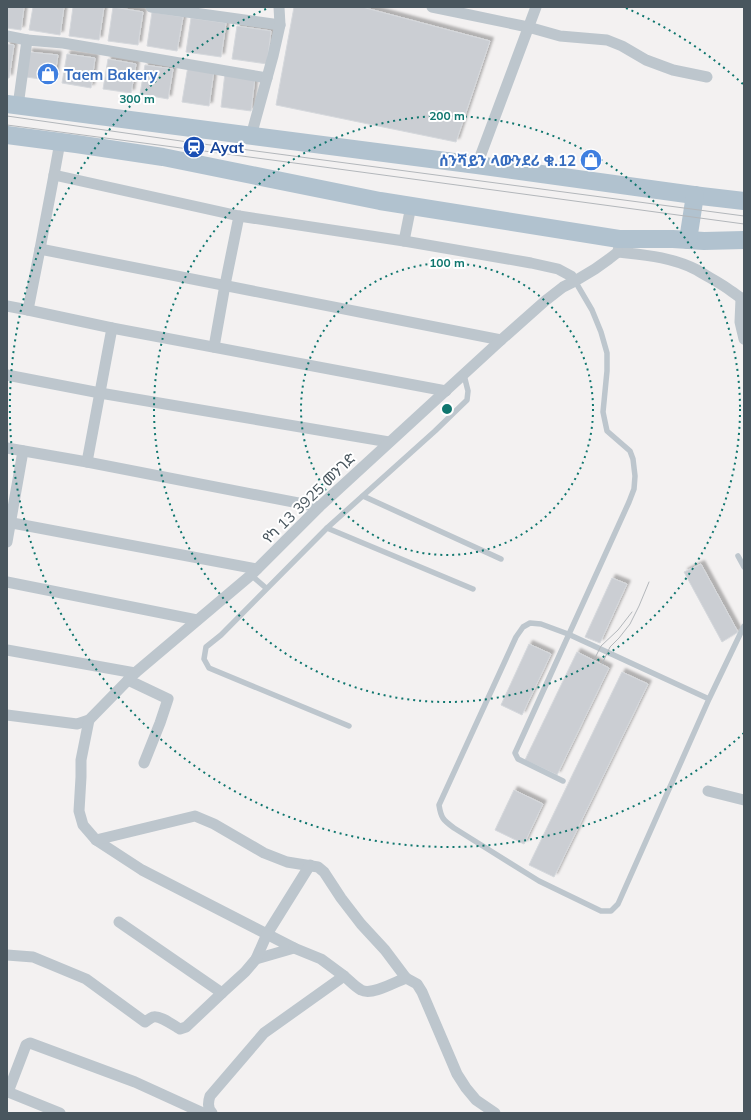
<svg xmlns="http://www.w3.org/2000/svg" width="751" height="1120" viewBox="0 0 751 1120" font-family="Mulish,'Noto Sans Ethiopic',sans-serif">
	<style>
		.building { fill: #cbced3; stroke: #d5d8dc; filter: url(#shadow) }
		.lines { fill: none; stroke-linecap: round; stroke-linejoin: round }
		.lane { stroke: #bdc6cd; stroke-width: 5.5 }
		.street { stroke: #bdc6cd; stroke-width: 11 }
		.primary { stroke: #b1c2cf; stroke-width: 18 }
		.tram { stroke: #b3b7bb; stroke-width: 1 }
		.ring { fill: none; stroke: #0f766e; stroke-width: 2; stroke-dasharray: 2 4 }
		.labels { text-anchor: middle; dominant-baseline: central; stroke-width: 4; stroke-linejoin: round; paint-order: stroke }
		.shop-label { font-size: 15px; font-weight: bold; fill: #366cbe; stroke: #fff; text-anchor: start }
		.transit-label { font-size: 15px; font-weight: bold; fill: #164399; stroke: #fff; text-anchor: start }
		.street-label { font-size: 15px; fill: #49565e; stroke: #fff }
		.centre { fill: #0f766e; stroke: #fff; stroke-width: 2 }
		.ring-label { font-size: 12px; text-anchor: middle; font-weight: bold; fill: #0f766e; stroke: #fff; stroke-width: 4; stroke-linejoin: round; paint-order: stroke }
	</style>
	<defs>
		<filter id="shadow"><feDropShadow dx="3.5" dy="-3.5" stdDeviation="1" flood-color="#0004"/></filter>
	</defs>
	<rect width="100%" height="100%" fill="#f3f1f1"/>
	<!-- building -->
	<g class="building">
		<polygon points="7,7 24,7 21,30 7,28"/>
		<polygon points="33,7 64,7 60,35 29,30"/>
		<polygon points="73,7 104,7 99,40 69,36"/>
		<polygon points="113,7 143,12 138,45 108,41"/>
		<polygon points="294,7 362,7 490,41 456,142 276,105"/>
		<polygon points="152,12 183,17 177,51 147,46"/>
		<polygon points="191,18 226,23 221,57 186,52"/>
		<polygon points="237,26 271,31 267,64 232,59"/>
		<polygon points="7,44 14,45 9,78 7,78"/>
		<polygon points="29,52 58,55 54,81 26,77"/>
		<polygon points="67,54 95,58 91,88 62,83"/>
		<polygon points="108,59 136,64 131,93 103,89"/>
		<polygon points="145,65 173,69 168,99 140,94"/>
		<polygon points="188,66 214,70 209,106 182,102"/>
		<polygon points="225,73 255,77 251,111 221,107"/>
		<polygon points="701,564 738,632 722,642 684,572"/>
		<polygon points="612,578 627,584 600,643 585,637"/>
		<polygon points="529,644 551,654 522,715 501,705"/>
		<polygon points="577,652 609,668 557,775 525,760"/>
		<polygon points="622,672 648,684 554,877 529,865"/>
		<polygon points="514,790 543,804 524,844 495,830"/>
	</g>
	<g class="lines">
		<!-- lane -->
		<g class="lane">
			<polyline points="363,496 501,559"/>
			<polyline points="327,528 473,589"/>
			<polyline points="738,556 744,567"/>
			<polyline points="251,575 266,588"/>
			<path d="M709,699L568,634L541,624L530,623L523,627L516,637L439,805C441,818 443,820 454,828L539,881L601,911H611L618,904L709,699L744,626"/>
			<polyline points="349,726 209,668 204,659 206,647 221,635 327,528 435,431 467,400 468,391 464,375"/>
			<polyline points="563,781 518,759 515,753 629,502 634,489 635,476 633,459 630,451 607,431 603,412 607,371 607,353 601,332 592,310 575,281"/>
		</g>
		<!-- street -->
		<g class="street">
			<polyline points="151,7 280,25"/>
			<polyline points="432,7 528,27 560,36 607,40 622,46 646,60 673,70 707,77"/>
			<polyline points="7,36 27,40"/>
			<polyline points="18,106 27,40 63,43 267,78"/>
			<polyline points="251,136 273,56 280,25 279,7"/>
			<polyline points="477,165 536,7"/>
			<polyline points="54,175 60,142"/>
			<polyline points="404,241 411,206"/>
			<path d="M619,245L618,252C645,255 672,257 697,270C708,277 721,283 731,291C736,294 739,298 744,299"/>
			<polyline points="40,249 501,340"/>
			<polyline points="741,299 740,322 744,339"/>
			<polyline points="7,306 28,310 40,249 54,175 239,216 404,241 531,263 558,269 571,276 575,281"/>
			<polyline points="28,310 112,328 446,391"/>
			<polyline points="214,347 225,285 239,216"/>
			<polyline points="7,375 100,393 389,442"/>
			<polyline points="7,448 87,462 319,507"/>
			<polyline points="87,462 112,328"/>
			<polyline points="7,522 257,569"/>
			<polyline points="7,542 23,451"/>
			<polyline points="7,582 197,620"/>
			<polyline points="7,650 135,673"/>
			<polyline points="128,680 168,699 160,723 144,763"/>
			<polyline points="7,715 77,724 89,720 135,673 251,575 319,507 501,340 545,301 563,287 575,281 595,269 609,259 618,252"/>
			<polyline points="89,720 81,760 81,777 79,811 83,825 96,840 142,870 294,948 256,959 245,972 222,993 119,922"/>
			<polyline points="708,791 744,800"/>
			<polyline points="96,840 195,816 214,824 264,853 287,862 318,867 324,872 341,898 361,924 385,950 406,978"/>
			<path d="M7,955L33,957L86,979L145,1022C147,1021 150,1018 153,1017C160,1015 174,1026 180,1029L186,1027L222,993"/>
			<polyline points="256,959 267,934 310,865"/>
			<path d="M344,976C349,980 355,987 361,990C372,996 395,982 406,978L417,984L422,992L457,1074L466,1088L476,1100L495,1113"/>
			<polyline points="7,1092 8,1092 26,1045 30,1043 135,1082 203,1113"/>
			<polyline points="8,1092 60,1113"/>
			<path d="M212,1113C207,1108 208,1102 210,1096L264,1033L344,976L321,959L294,948"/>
		</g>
		<!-- primary -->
		<g class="primary">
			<polyline points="7,104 477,165 701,196 744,201"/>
			<polyline points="7,135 76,144 163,157 380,201 619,239 673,239 704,241 744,240"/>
			<polyline points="688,240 695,195"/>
		</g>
		<!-- tram -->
		<g class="tram">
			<polyline points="7,116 188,142 744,216"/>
			<polyline points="7,125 287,162 744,224"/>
			<polyline points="594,660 601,646 618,630 632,612"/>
			<polyline points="602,664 610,647 619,638 630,624 639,606 649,582"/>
		</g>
	</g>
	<!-- distance rings -->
	<g class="ring">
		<circle cx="447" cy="409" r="146"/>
		<circle cx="447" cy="409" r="293"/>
		<path d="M744 733A439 439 0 1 1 268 8M626 8A439 439 0 0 1 744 85"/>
	</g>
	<!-- icons -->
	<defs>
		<g id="shop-disc" transform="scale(1.15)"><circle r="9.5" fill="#3f7fe0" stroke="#fff"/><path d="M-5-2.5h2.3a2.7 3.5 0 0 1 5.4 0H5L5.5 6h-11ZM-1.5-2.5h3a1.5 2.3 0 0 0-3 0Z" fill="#fff"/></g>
		<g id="station-disc" transform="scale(1.15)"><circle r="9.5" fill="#1a4fb4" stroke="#fff"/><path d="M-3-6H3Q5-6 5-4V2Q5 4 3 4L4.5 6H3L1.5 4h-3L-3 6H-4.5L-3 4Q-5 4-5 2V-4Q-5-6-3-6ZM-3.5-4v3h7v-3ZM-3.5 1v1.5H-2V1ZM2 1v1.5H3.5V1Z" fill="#fff"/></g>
	</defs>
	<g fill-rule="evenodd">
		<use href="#shop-disc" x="48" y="74"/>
		<use href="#station-disc" x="194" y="147"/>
		<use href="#shop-disc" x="591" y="160"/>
	</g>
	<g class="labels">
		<!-- shop labels -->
		<g class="shop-label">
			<text x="64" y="74">Taem Bakery</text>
			<text x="576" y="160" text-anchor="end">ሰንሻይን ላውንደሪ ቁ.12</text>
		</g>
		<!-- transit labels -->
		<g class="transit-label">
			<text x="210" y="147">Ayat</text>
		</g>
		<!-- street labels -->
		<g class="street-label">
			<text transform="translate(309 498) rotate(-44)">የካ 13 3925 መንገድ</text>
		</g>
	</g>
	<circle cx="447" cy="409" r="6" class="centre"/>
	<g class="ring-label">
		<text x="137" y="103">300 m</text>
		<text x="447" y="120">200 m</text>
		<text x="447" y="267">100 m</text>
	</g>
	<!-- border -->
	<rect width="751" height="1120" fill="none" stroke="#49565e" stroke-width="16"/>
</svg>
